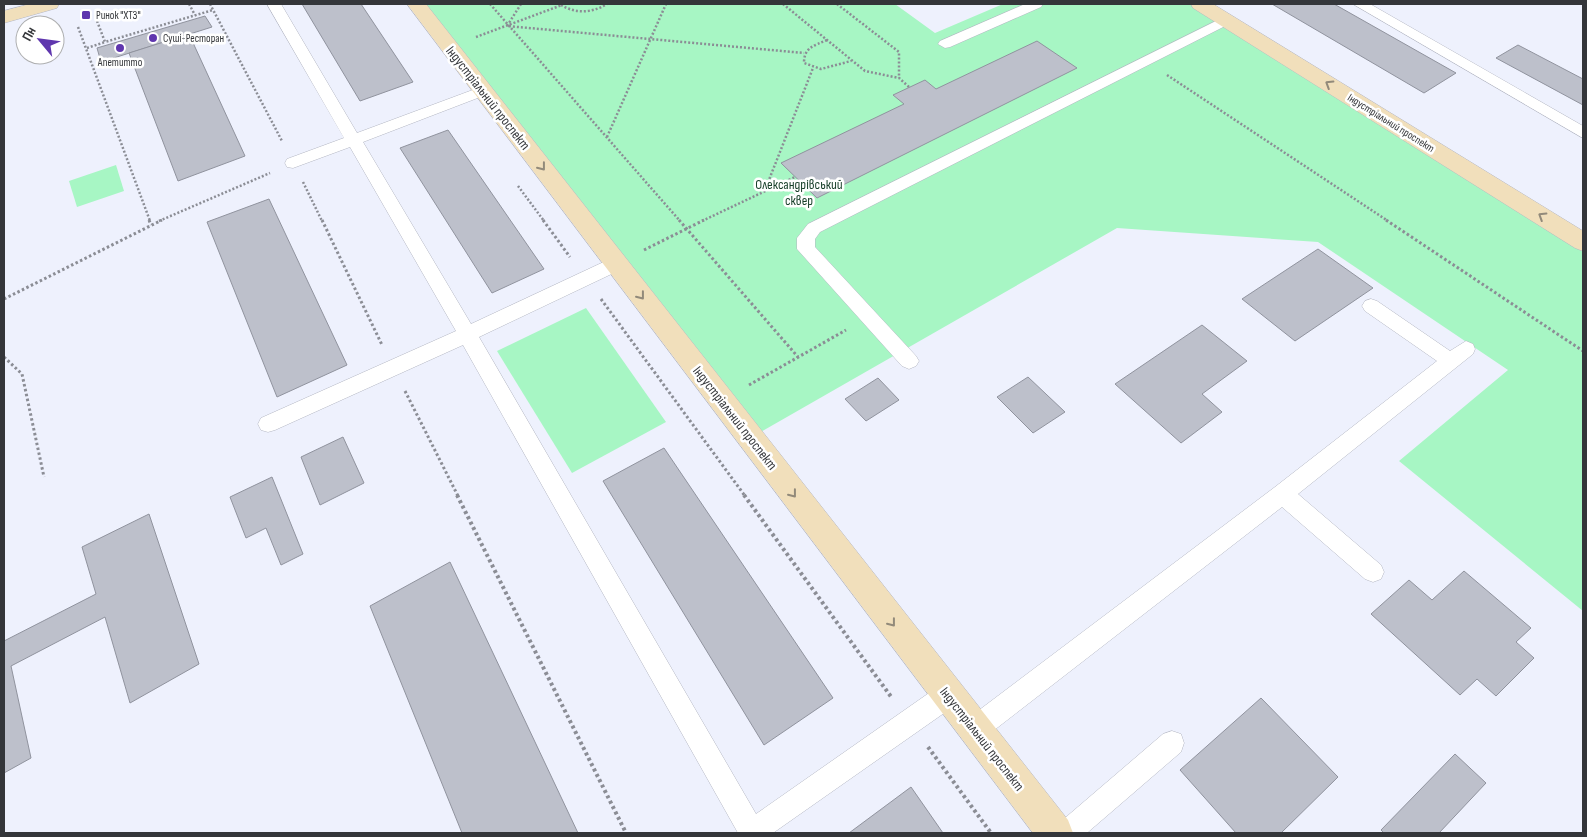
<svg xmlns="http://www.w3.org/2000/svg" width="1587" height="837" viewBox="0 0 1587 837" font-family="'Sofia Sans Condensed',sans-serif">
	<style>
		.green { fill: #a7f6c4 }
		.building { fill: #bdc0cb; stroke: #90939e }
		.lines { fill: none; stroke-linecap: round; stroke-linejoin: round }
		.lane-casing { stroke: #b4b7c3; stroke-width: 1 }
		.secondary-casing { stroke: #b4b7c3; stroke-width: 1 }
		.path-far2 { stroke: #8b8d95; stroke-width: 2.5; stroke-dasharray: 2 2; stroke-linecap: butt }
		.path-far1 { stroke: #8b8d95; stroke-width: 3; stroke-dasharray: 2.5 2.5; stroke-linecap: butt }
		.path { stroke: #8b8d95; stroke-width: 4; stroke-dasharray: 3 3; stroke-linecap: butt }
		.lane { fill: #fff; fill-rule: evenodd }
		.secondary { fill: #f1dfbb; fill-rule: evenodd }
		.oneway { stroke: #928a7a }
		.poi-dot { fill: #5f36ae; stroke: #fff; stroke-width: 2 }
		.labels { text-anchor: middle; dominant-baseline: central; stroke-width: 5; stroke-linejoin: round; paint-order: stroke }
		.far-poi-label { font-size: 11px; fill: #34363a; stroke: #fff; text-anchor: start }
		.far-street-label { font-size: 11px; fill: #34363a; stroke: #fff }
		.street-label { font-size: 14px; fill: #34363a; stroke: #fff }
		.park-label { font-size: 14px; fill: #173f29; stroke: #fff }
	</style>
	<rect width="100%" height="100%" fill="#eef1fd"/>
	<!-- green -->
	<g class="green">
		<polygon points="416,4 895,4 935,33 1003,4 1189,4 1583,247 1583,611 1399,461 1508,370 1318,242 1117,228 750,438"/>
		<polygon points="116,165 124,191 77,207 69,181"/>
		<polygon points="586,308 666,422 572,473 497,351"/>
	</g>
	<!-- building -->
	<g class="building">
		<polygon points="302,4 361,4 413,82 360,101"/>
		<polygon points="1272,4 1334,4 1456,73 1424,93"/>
		<polygon points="205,16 212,27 101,62 97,48"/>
		<polygon points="189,34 245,156 178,181 129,53"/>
		<polygon points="1037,41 1077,68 817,198 781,163 904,104 893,95 925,80 936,89"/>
		<polygon points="1518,45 1583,79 1583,105 1496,58"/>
		<polygon points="448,130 544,269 492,293 400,148"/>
		<polygon points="269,199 347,365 277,397 207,222"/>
		<polygon points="1318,249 1373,288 1295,341 1242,299"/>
		<polygon points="1202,325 1247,361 1202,394 1222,412 1181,443 1115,384"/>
		<polygon points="1028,377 1065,412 1033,433 997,397"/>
		<polygon points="878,378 899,400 866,421 845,399"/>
		<polygon points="343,437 364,483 320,505 301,457"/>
		<polygon points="664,448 833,698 764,745 603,481"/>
		<polygon points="272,477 303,554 281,565 266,528 246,538 230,497"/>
		<polygon points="149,514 199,664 130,703 105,617 11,666 31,758 4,773 4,641 96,594 82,547"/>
		<polygon points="450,562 578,833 462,833 370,606"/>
		<polygon points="1464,571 1531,628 1516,642 1534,658 1496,696 1477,679 1460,695 1371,614 1409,580 1432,600"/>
		<polygon points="1261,698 1338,777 1281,833 1236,833 1180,770"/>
		<polygon points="1455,754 1486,783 1439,833 1384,833 1381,830"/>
		<polygon points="911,787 943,833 849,833"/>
	</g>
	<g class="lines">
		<!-- lane casing -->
		<g class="lane-casing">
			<g id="lane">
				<polygon points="267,4 281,4 357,133 478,88 483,86 491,91 488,94 363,142 471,324 610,259 616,257 622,259 625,264 622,269 479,337 756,814 939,686 948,683 957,686 960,695 957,704 773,833 738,833 463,345 275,430 268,432 261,430 258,424 261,418 456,331 350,147 293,168 287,167 285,163 287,159 344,138"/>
				<polygon points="1025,4 1043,4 1041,7 950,47 945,48 938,44 940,41"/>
				<polygon points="1353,4 1370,4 1583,126 1583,138"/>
				<polygon points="1226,16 1233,20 1231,23 820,232 815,239 815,247 916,356 919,361 916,366 909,369 902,366 797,249 797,238 808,224"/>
				<polygon points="1371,299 1377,301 1450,351 1466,341 1473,344 1475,349 1473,354 1298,494 1381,565 1384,572 1381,579 1373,582 1365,579 1282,507 984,738 975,741 966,738 963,729 966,720 1275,487 1437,361 1365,311 1362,306 1365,301"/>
				<polygon points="1172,731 1181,734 1184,743 1181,752 1087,833 1054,833 1058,824 1163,734"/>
			</g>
		</g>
		<!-- secondary casing -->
		<g class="secondary-casing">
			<g id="secondary">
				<polygon points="30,4 59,4 57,8 4,23 4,11"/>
				<polygon points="407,4 426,4 1068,820 1073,833 1033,833"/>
				<polygon points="1191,4 1213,4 1583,231 1583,251 1575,248 1193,8"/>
			</g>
		</g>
		<!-- path-far2 -->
		<g class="path-far2">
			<polyline points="189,4 195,15"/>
			<polyline points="210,4 282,141"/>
			<polyline points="490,4 680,221"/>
			<polyline points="521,4 507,26 804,53"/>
			<polyline points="783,4 865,71 899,78 909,87"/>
			<polyline points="837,4 899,52 899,78"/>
			<path d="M561,5C576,14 592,13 607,4"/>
			<polyline points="97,21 105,42 213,10"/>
			<polyline points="78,27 150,221"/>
			<polyline points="476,37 562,5"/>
			<path d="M827,40C814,46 804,47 804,63L821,69L851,61"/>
			<polyline points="87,48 105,42"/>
			<polyline points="1167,75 1388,221"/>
			<polyline points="607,137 666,4"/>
			<polyline points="303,182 322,221"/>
			<polyline points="518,186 544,221"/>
			<polyline points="765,190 813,68"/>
			<polyline points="159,221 270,173"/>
			<polyline points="702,221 795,177"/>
		</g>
		<!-- path-far1 -->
		<g class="path-far1">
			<polyline points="149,220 151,225"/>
			<polyline points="322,220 382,345"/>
			<polyline points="543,220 570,257"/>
			<polyline points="679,220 798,357"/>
			<polyline points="1386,220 1583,351"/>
			<polyline points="644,250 704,220"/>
			<polyline points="4,299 162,220"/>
			<polyline points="601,299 745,496"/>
			<polyline points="4,357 22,374 44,477"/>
			<polyline points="749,385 846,330"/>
			<polyline points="405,391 458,496"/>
		</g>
		<!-- path -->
		<g class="path">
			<polyline points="457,495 626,833"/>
			<polyline points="744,495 892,698"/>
			<polyline points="928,747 991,833"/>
		</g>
		<!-- lane -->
		<use href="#lane" class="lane"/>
		<!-- secondary -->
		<use href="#secondary" class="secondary"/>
	</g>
	<!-- one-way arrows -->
	<defs><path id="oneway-chevron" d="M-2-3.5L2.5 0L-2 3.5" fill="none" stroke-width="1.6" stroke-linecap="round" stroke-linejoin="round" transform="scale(1.25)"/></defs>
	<g class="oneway">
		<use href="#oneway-chevron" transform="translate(1329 84) rotate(-148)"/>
		<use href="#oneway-chevron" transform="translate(542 167) rotate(52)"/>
		<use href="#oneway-chevron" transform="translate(1542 216) rotate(-148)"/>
		<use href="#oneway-chevron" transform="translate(641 296) rotate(52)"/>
		<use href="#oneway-chevron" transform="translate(793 494) rotate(52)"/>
		<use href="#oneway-chevron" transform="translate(892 623) rotate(52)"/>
	</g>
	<!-- markers -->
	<g class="poi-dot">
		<rect x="81" y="10" width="10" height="10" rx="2.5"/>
		<circle cx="153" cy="38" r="5"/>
		<circle cx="120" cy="48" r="5"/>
	</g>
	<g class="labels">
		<!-- far-poi labels -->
		<g class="far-poi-label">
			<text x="96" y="15">Ринок "ХТЗ"</text>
			<text x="163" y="38">Суші-Ресторан</text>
			<text x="120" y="62" text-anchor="middle">Апетитто</text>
		</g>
		<!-- far-street labels -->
		<g class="far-street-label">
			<text transform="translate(1391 123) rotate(32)">Індустріальний проспект</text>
		</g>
		<!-- street labels -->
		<g class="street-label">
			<text transform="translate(488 98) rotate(52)">Індустріальний проспект</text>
			<text transform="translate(735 418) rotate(52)">Індустріальний проспект</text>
			<text transform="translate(982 739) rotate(52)">Індустріальний проспект</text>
		</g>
		<!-- park labels -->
		<g class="park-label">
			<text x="799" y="184">Олександрівський<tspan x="799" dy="16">сквер</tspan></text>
		</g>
	</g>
	<!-- border -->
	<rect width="1587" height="837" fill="none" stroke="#34363a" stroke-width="10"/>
	<!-- north arrow -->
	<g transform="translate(40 40) rotate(299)"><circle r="24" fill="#ffffff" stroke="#aeafb0"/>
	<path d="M0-4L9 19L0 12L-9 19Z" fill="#5f36ae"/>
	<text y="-8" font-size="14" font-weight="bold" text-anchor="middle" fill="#34363a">Пн</text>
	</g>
</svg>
